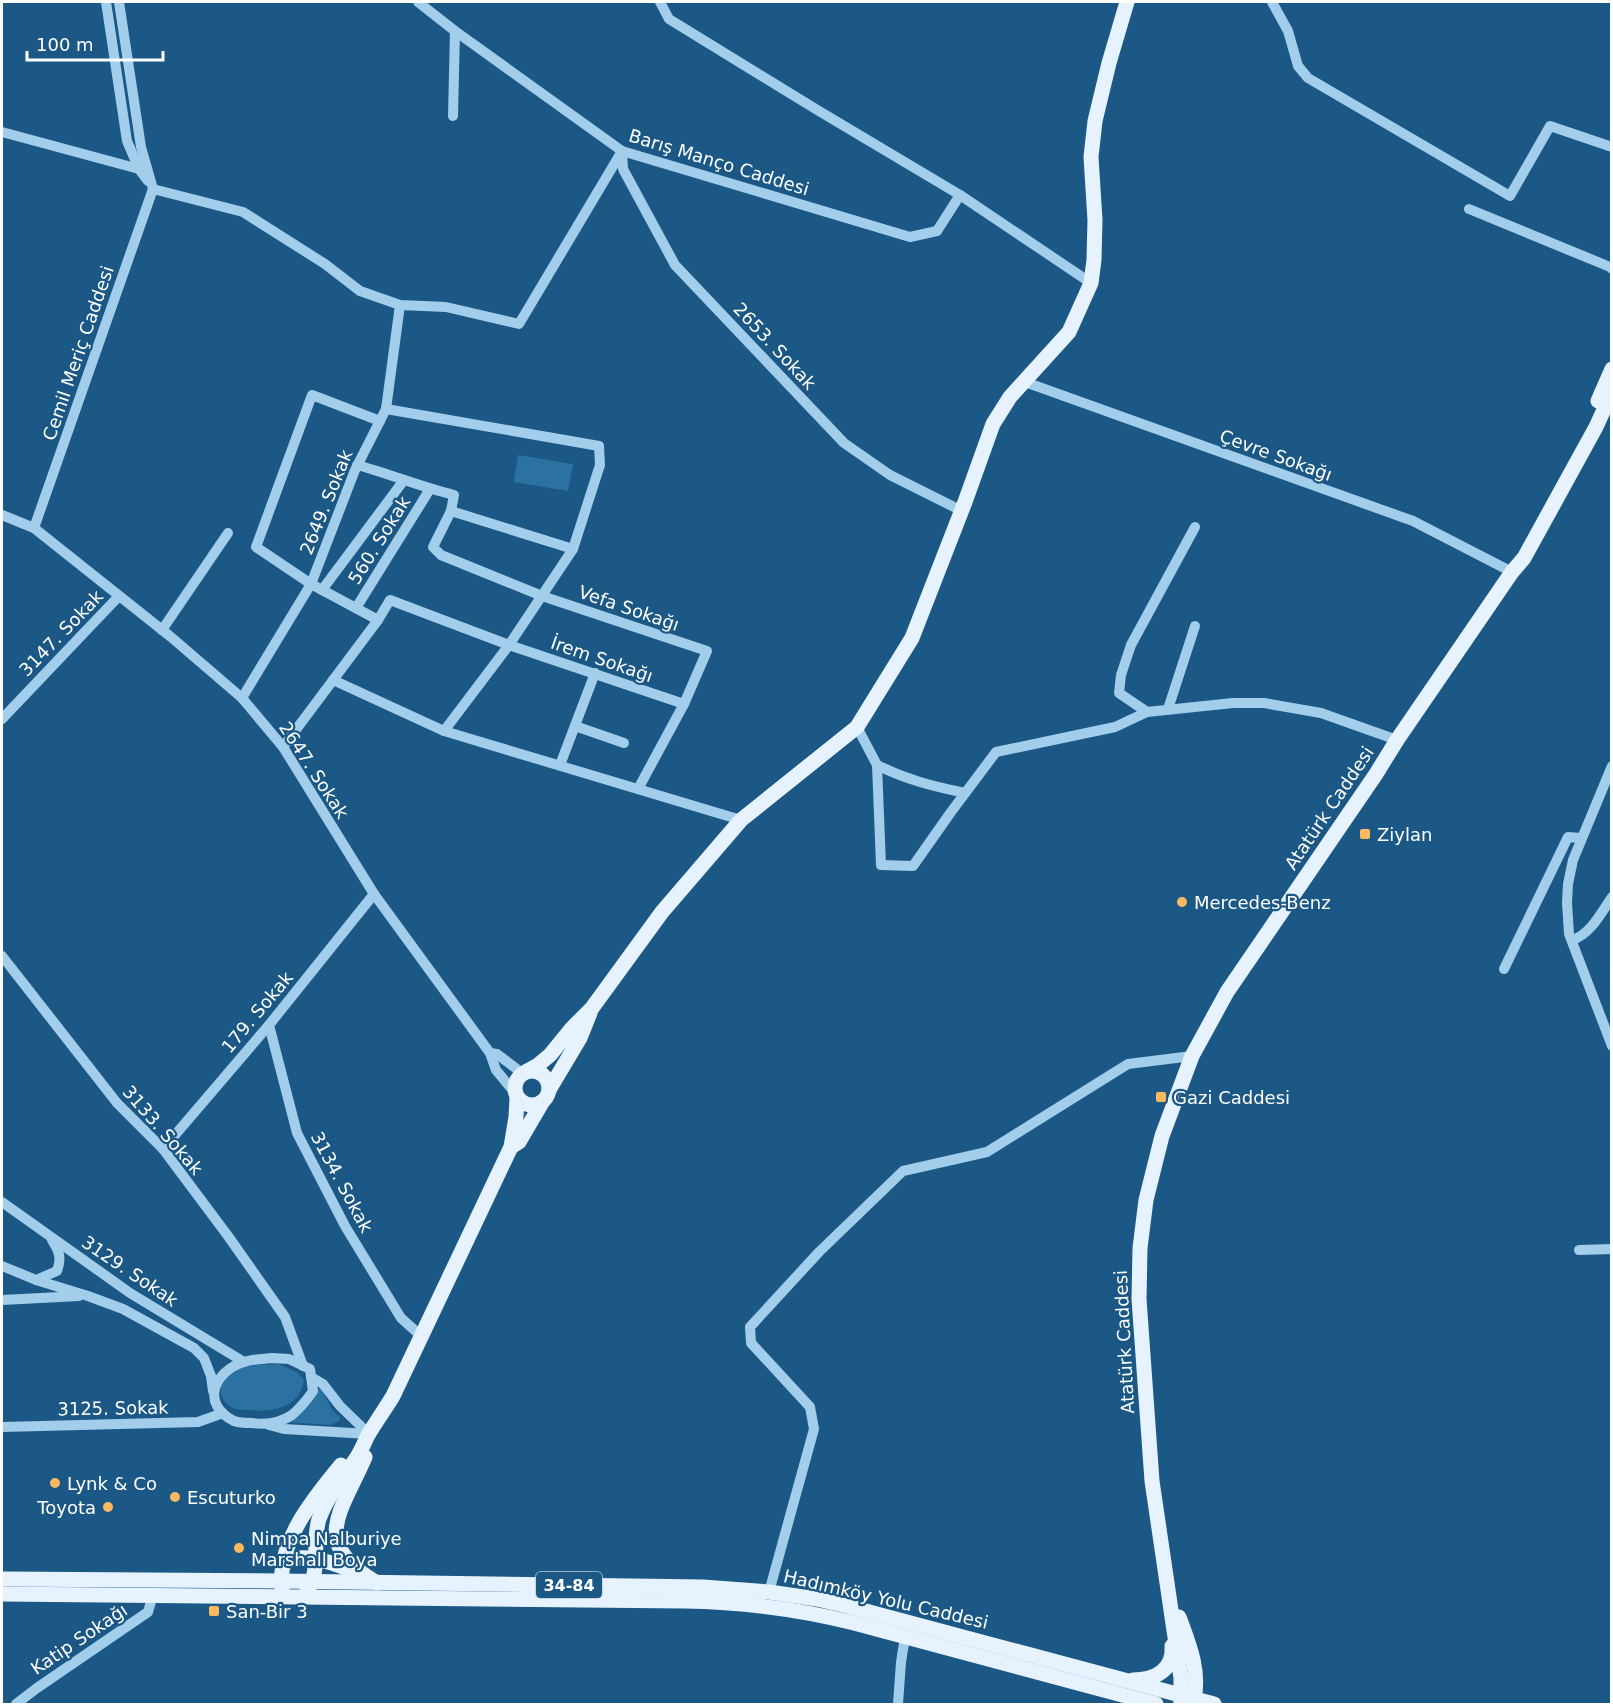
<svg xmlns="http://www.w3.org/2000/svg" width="1613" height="1706" viewBox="0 0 1613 1706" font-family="'DejaVu Sans',sans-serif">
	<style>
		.green { fill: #2b71a1 }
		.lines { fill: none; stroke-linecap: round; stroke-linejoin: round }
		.minor { stroke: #a2cdeb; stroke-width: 10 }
		.major { stroke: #e6f3ff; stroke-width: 15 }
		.poi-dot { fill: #fcb95f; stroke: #1b5885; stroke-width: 2 }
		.labels { text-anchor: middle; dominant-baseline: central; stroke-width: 4.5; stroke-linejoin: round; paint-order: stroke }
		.shield { fill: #1b5885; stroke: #bbcdda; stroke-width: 1.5 }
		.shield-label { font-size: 16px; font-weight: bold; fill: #fff }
		.street-label { font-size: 18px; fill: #fff; stroke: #1b5885 }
		.poi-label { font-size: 18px; fill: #fff; stroke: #1b5885; text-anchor: start }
	</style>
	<rect width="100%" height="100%" fill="#1b5885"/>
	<!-- green -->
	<g class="green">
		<polygon points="518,455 573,464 568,491 514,482"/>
		<path d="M279,1364L298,1373L304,1380C300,1407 274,1413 250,1410C243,1410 235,1410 228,1405C223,1401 220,1395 221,1389C223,1363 261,1365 279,1364Z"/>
		<polygon points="320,1387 333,1411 340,1417 339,1421 330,1425 286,1422 315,1395"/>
	</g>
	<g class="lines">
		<!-- minor -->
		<g class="minor">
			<polyline points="106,2 127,141 139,169 148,181"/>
			<polyline points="418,2 455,31 622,151 910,237 937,231 960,195"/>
			<polyline points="660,2 669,19 819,111 960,195 1091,283"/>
			<polyline points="1272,2 1288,31 1298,66 1308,78 1510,196 1550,126 1612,147"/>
			<polyline points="453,116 455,31"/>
			<polyline points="2,132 139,169"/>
			<polyline points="622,152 623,169 675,265 844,443 890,475 962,511"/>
			<polyline points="153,189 243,212 325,264 360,291 400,305 446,307 519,324 622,151"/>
			<polyline points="1469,209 1610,267 1612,269"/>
			<polyline points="1025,382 1413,521 1512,572"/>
			<polyline points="386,409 599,446 600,465 573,549 509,645 444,731"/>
			<path d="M357,465C390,474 421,487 454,495L451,511"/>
			<polyline points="2,515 34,528 171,637 242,698 283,747 374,894 490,1053 496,1070 515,1093"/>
			<polyline points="34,528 153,189 141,147 119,2"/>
			<polyline points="573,549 451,511 433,547 441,555 542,596 707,651 684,704 638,789"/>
			<polyline points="322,590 404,480"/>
			<polyline points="356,608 430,489"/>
			<polyline points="378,620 390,600 509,645 684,704"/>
			<polyline points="162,630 228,533"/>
			<polyline points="333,680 444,731 741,820"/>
			<polyline points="242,698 311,584 355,470 386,409 400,305"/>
			<polyline points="1168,709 1195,626"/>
			<polyline points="1147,712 1119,693 1121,675 1131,645 1195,527"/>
			<polyline points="2,719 119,596"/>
			<polyline points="575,726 624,743"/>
			<polyline points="857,727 877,765 881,865 913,866 951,812 996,752 1115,727 1147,712 1233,703 1264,703 1321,713 1397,740"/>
			<polyline points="283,747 378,620 311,584 256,547 312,395 380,421"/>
			<polyline points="560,765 595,673"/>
			<path d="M877,765C907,780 932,786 965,793"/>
			<polyline points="1612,766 1573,860 1568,884 1567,903 1569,934 1612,1046"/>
			<path d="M1572,940C1590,935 1601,913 1612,897"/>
			<polyline points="2,956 117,1103 163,1149 228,1236 285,1317 303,1366"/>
			<polyline points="1504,969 1568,837 1581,838"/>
			<polyline points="269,1025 297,1133 345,1226 401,1318 421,1336"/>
			<polyline points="490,1053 497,1054 522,1073"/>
			<polyline points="163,1149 269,1025 374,894"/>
			<polyline points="2,1202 130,1293 244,1362"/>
			<polyline points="1579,1250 1612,1249"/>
			<polyline points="2,1266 36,1280 88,1296 123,1309 194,1348 204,1358 211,1376 213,1391"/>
			<path d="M36,1280L57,1271C62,1258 59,1251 52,1240"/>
			<polyline points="2,1300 79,1296"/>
			<path d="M272,1358L289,1359L310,1369L313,1391C307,1400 300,1408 292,1415C280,1423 266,1425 252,1423C247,1423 239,1423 234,1421C200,1404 214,1371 244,1362C253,1359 263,1359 272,1358Z"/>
			<polyline points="311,1377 323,1384 340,1406 369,1434"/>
			<polyline points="269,1425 284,1429 369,1434"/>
			<polyline points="2,1427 198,1422 223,1413"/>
			<polyline points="769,1592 814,1429 810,1407 751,1343 750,1327 819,1252 903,1171 987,1152 1128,1064 1192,1056"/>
			<polyline points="16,1704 37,1688 148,1612 153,1595"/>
			<polyline points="898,1704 901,1662 905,1637"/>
		</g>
		<!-- major -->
		<g class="major">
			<polyline points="1598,401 1612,369"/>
			<circle cx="532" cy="1088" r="17"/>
			<polyline points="527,1071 538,1065 550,1055 572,1028 592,1008 662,912 741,820 857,727 912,638 965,502 993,424 1010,397 1069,332 1091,283 1094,260 1095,220 1091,157 1095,121 1109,63 1127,2"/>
			<polyline points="549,1090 580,1038 590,1013"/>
			<polyline points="511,1147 519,1142 543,1101"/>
			<path d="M365,1457C341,1513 309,1543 377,1583"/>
			<path d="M283,1565C299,1548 337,1565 356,1572"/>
			<polyline points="2,1579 281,1581 703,1587 769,1592 817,1599 847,1606 1214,1704"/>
			<path d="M282,1589C277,1542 313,1499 341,1465"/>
			<path d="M307,1590C321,1574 312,1540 319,1519C327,1496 343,1479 355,1460C361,1452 364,1443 368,1435C376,1422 385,1409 393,1396L511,1147L516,1117L517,1098"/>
			<path d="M2,1594L684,1601C741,1602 798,1609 854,1623L1156,1704"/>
			<path d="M1179,1617C1189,1644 1200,1670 1194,1699"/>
			<path d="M1133,1680C1155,1680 1174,1670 1172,1646"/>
			<polyline points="1181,1704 1181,1678 1152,1481 1139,1299 1140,1248 1146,1200 1162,1136 1192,1056 1227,992 1376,774 1397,740 1512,572 1524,558 1596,427 1612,392"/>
		</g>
	</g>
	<!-- markers -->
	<g class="poi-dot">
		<rect x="1359" y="828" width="12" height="12" rx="3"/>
		<circle cx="1182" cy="902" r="6"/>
		<rect x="1155" y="1091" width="12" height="12" rx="3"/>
		<circle cx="55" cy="1483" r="6"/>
		<circle cx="175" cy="1497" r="6"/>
		<circle cx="108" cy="1507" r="6"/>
		<circle cx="239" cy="1548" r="6"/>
		<rect x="208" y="1605" width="12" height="12" rx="3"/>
	</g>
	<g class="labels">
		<!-- shield labels -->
		<rect class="shield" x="536" y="1572" width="66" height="26" rx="4.5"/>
		<g class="shield-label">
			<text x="569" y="1585">34-84</text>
		</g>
		<!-- street labels -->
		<g class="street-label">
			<text transform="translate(719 162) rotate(17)">Barış Manço Caddesi</text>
			<text transform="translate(775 346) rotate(47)">2653. Sokak</text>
			<text transform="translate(78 353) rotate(-71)">Cemil Meriç Caddesi</text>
			<text transform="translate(1276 455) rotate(20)">Çevre Sokağı</text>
			<text transform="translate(326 502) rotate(-68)">2649. Sokak</text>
			<text transform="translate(379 540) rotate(-58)">560. Sokak</text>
			<text transform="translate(629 608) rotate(19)">Vefa Sokağı</text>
			<text transform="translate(61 633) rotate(-46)">3147. Sokak</text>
			<text transform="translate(602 659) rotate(19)">İrem Sokağı</text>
			<text transform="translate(314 770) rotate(57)">2647. Sokak</text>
			<text transform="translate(1329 808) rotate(-56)">Atatürk Caddesi</text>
			<text transform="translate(257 1012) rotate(-50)">179. Sokak</text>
			<text transform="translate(163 1130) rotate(49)">3133. Sokak</text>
			<text transform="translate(342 1182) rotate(62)">3134. Sokak</text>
			<text transform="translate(130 1271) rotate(34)">3129. Sokak</text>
			<text transform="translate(1124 1342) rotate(-93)">Atatürk Caddesi</text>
			<text transform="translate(113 1408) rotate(-1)">3125. Sokak</text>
			<text transform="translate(886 1599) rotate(13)">Hadımköy Yolu Caddesi</text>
			<text transform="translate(79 1639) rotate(-34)">Katip Sokağı</text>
		</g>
		<!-- poi labels -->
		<g class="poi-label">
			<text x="1377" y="834">Ziylan</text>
			<text x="1194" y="902">Mercedes-Benz</text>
			<text x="1173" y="1097">Gazi Caddesi</text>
			<text x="67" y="1483">Lynk &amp; Co</text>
			<text x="187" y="1497">Escuturko</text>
			<text x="96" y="1507" text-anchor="end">Toyota</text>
			<text x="251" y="1538">Nimpa Nalburiye<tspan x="251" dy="21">Marshall Boya</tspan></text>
			<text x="226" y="1611">San-Bir 3</text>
		</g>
	</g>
	<!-- border -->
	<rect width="1613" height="1706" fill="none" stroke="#ffffff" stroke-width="6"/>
	<!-- scale -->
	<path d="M27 51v9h136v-9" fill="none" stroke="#ffffff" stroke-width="3"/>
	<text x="36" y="51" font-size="18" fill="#ffffff" stroke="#1b5885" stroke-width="4.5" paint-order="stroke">100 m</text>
</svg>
